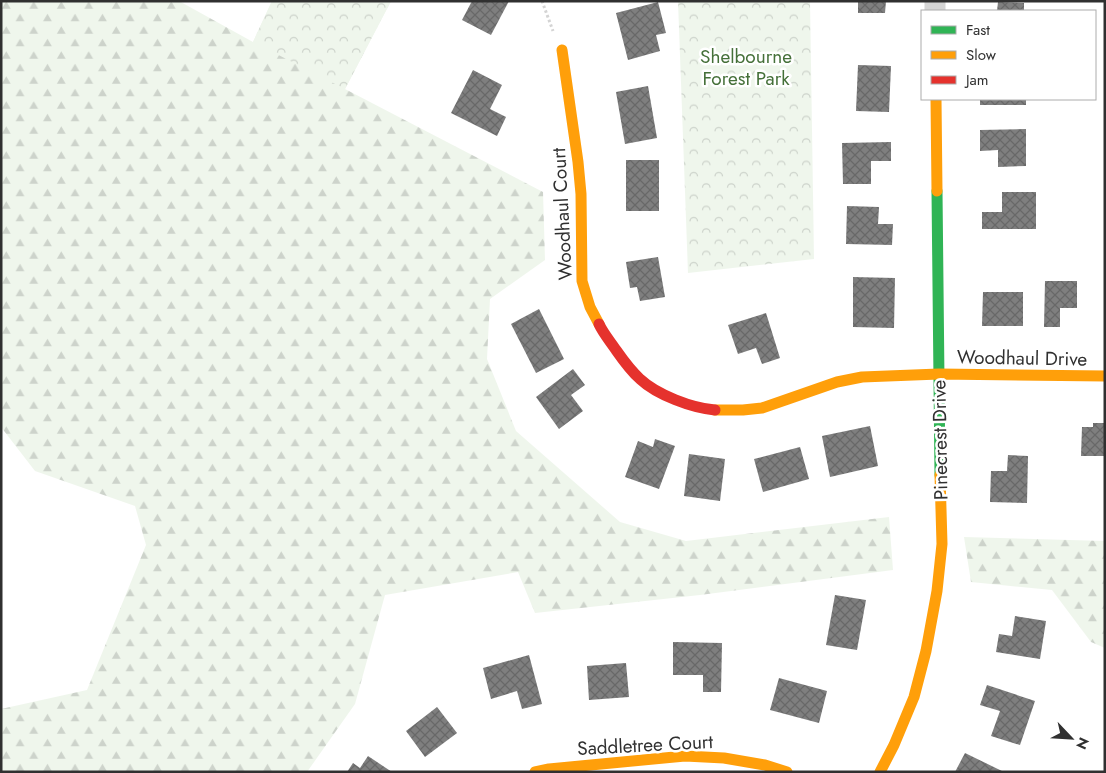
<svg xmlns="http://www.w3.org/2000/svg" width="1106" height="773" viewBox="0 0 1106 773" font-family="Jost,sans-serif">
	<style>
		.forest { fill: url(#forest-firs) }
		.park { fill: url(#park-crowns) }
		.building { fill: url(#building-cross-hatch) }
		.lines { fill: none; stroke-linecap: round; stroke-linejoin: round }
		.path { stroke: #d4d4d4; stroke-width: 3; stroke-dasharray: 2.5 2.5; stroke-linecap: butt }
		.street { stroke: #d4d4d4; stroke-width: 21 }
		.fast { stroke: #30b455; stroke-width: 11 }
		.slow { stroke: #ff9f0a; stroke-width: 11 }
		.jam { stroke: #e5322d; stroke-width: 11 }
		.labels { text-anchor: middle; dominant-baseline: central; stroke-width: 5; stroke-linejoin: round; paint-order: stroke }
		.park-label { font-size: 19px; fill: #457039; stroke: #fff }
		.street-label { font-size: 19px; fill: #303030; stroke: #fff }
	</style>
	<defs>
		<pattern id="forest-firs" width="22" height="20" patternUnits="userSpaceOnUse" patternTransform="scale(1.25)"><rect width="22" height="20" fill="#eff6ec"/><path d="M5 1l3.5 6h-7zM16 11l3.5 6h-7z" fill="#cdd3cb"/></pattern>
		<pattern id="park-crowns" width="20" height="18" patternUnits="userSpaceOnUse" patternTransform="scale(1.25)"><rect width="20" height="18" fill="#eff6ec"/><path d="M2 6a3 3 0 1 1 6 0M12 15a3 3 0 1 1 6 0" fill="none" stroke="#cdd3cb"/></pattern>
		<pattern id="building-cross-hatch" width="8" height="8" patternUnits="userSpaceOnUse" patternTransform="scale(1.25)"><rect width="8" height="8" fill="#7f7f7f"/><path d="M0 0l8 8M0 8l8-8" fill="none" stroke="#686868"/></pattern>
	</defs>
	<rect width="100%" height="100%" fill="#fff"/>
	<!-- forest -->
	<g class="forest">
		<polygon points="1,1 179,1 253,42 272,1 391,1 345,89 543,192 545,260 490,299 487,359 516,431 620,522 686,541 889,517 893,570 700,595 535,613 518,572 385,595 355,704 307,772 1,772 1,709 87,690 146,545 135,506 35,471 1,427"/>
		<polygon points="964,537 1105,541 1105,648 1091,642 1052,590 971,582"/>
	</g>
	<!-- park -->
	<g class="park">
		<polygon points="272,1 391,1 345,89 253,42"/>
		<polygon points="678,1 810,1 814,259 688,273"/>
	</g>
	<!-- building -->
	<g class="building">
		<polygon points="472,1 509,1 491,35 462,20"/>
		<polygon points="858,1 886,1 885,13 858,13"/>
		<polygon points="658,2 666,33 656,35 660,51 628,60 616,13"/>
		<polygon points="998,2 1024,3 1024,11 997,11"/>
		<polygon points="858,65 891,66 889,112 856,111"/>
		<polygon points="473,70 502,85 490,109 506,117 497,136 451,113"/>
		<polygon points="648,86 657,138 625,144 616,92"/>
		<rect x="980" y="99" width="46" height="6"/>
		<polygon points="1026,129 1026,166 998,167 998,150 980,151 980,130"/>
		<polygon points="891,142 891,161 871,161 871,184 843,184 842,143"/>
		<rect x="626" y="160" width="33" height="51"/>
		<polygon points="1002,192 1036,192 1036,229 982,229 982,212 1002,212"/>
		<polygon points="847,206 879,207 878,224 893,224 892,245 846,244"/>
		<polygon points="658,257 665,297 640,301 637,287 630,288 626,262"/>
		<polygon points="853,277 895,278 894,328 853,327"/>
		<polygon points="1045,281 1077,281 1077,308 1060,308 1060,327 1044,327"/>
		<polygon points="983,292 1023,292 1023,326 982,326"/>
		<polygon points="539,309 564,359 536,373 511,324"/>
		<polygon points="766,313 780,358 762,364 756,348 738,354 728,325"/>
		<polygon points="573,369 585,385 571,395 583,411 559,429 536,397"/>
		<polygon points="1093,423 1105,423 1105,456 1081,456 1082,427 1093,427"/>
		<polygon points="870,426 878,466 830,477 822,436"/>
		<polygon points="655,439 675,446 659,489 625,477 638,441 653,447"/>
		<polygon points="800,447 809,479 763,492 754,459"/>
		<polygon points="689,454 725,459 720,501 684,496"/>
		<polygon points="1008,455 1028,456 1027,503 990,502 991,471 1007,471"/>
		<polygon points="835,595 866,600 857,650 826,645"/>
		<polygon points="1015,616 1046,621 1040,659 996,652 999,634 1012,636"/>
		<polygon points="673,642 722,643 721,692 703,692 703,675 673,675"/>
		<polygon points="529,655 542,704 522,709 517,691 491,699 483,668"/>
		<polygon points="626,663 629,697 589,700 587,666"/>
		<polygon points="779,678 827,691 819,723 770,710"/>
		<polygon points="987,685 1035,701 1020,745 991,736 1000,711 980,705"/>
		<polygon points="437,707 457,733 425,757 406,731"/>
		<polygon points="965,753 1004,772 955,772"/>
		<polygon points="368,756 392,772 347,772 353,763 360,768"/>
	</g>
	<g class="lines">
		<!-- path -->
		<polyline class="path" points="542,1 553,31"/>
		<!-- street -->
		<polyline class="street" points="935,1 935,11"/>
		<!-- fast -->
		<polyline class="fast" points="937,191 940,475"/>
		<!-- slow -->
		<g class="slow">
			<polyline points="562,50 578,162 581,194 582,281 590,307 599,324"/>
			<polyline points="936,99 937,191"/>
			<polyline points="715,410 743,410 762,408 837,382 862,377 939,374 1105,376"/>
			<polyline points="535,772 549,769 685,756 724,758 765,765 787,772"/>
			<polyline points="880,772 894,745 914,697 926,651 937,591 942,544 940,475"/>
		</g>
		<!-- jam -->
		<path class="jam" d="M599,324C603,333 610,341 616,350C623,360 631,371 640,379C657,395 692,408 715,410"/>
	</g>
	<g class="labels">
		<!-- park labels -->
		<g class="park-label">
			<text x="746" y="56">Shelbourne<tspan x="746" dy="22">Forest Park</tspan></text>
		</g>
		<!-- street labels -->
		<g class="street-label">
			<text transform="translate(562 214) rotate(-93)">Woodhaul Court</text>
			<text transform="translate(1022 358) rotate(1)">Woodhaul Drive</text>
			<text transform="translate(940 440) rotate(-91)">Pinecrest Drive</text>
			<text transform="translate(645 745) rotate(-3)">Saddletree Court</text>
		</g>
	</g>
	<!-- border -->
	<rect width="1106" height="773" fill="none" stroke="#303030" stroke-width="5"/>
	<!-- legend -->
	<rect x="921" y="10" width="175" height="90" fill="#ffffff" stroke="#acacac"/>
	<rect x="931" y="26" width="25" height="8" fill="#30b455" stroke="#acacac"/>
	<text x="966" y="35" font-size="15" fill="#303030">Fast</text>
	<rect x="931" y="51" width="25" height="8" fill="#ff9f0a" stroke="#acacac"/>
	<text x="966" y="60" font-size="15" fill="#303030">Slow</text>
	<rect x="931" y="76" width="25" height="8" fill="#e5322d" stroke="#acacac"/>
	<text x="966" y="85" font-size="15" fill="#303030">Jam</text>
	<!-- north arrow -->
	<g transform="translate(1071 738) rotate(115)" stroke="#ffffff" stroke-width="4" paint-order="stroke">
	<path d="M0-4L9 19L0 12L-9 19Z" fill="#303030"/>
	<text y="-8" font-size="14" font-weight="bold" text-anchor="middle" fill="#303030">N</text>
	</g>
</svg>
